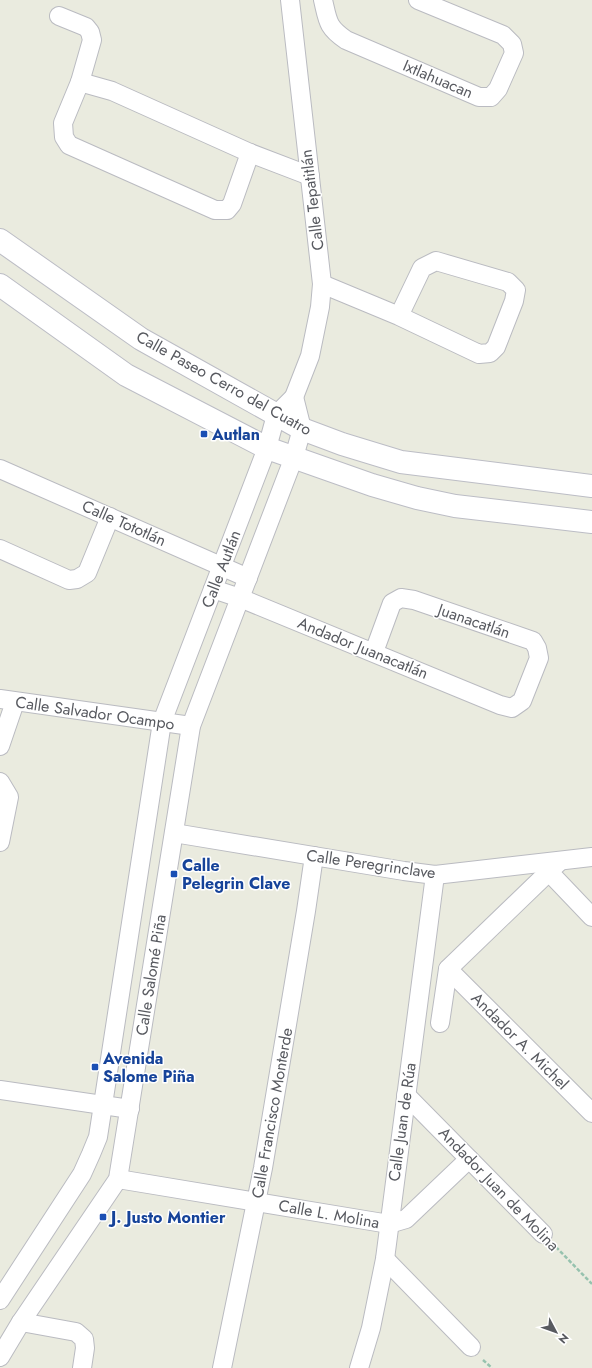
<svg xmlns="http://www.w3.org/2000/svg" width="592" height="1368" viewBox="0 0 592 1368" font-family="Jost,sans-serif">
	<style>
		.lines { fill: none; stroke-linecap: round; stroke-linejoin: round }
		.street-casing { stroke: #babbc1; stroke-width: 20 }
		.secondary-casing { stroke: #bcbdc5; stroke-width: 24 }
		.path { stroke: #96c2ae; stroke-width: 2.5; stroke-dasharray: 4 2; stroke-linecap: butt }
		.street { stroke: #fff; stroke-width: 18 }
		.secondary { stroke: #fff; stroke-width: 22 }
		.transit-dot { fill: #1a4fb4; stroke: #fff; stroke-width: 1.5 }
		.labels { text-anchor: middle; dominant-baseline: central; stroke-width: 3; stroke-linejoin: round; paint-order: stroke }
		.street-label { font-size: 16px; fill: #585a60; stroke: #fff }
		.transit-label { font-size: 16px; font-weight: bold; fill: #164399; stroke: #fff; text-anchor: start }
	</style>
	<rect width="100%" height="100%" fill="#eaebdf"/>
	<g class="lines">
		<!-- street casing -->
		<g class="street-casing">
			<g id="street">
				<path d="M323,0C328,21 327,27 346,40L479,97H491L498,89L514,53L512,44L503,35L418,0"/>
				<polyline points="59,16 86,27 90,32 92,40 80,82 63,123 64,137 69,145 215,210 227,210 232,204 250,153"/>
				<polyline points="80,82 112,91 250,153 310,176"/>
				<polyline points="322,284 399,316 479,354 490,353 496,347 514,301 516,290 508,282 436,261 422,268 399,316"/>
				<polyline points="0,469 248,578"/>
				<polyline points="0,549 69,580 77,579 87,573 110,517"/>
				<polyline points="213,589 240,598 500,705 512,708 522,701 539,658 537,648 533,641 414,600 401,598 392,603 374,652"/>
				<polyline points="0,699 191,726"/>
				<polyline points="0,746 15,702"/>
				<polyline points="0,782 9,797 0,842"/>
				<polyline points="174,833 404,871 435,875 592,857"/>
				<polyline points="549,872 592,917"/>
				<polyline points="448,969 592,1113"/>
				<polyline points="440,1023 448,969 559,862"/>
				<polyline points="0,1090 130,1109"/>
				<polyline points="406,1095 543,1234"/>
				<polyline points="118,1179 389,1224 406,1219 469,1159"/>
				<polyline points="385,1259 471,1347"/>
				<polyline points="0,1300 82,1174 91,1154 98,1137 162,722 267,448 276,415 294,397 310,356 320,307 322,284 290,0"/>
				<polyline points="21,1322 76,1332 84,1339 85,1348 82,1368"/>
				<polyline points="0,1357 21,1322 118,1179 191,726 294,457 302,429 294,397"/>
				<polyline points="222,1368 263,1168 306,911 314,856"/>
				<polyline points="359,1368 371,1328 385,1259 435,875"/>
			</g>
		</g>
		<!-- secondary casing -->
		<g class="secondary-casing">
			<g id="secondary">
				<polyline points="0,240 141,339 302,429 342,444 401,462 592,486"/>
				<polyline points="0,285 126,375 267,448 372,485 417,498 455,506 592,522"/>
			</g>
		</g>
		<!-- path -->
		<g class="path">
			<polyline points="556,1247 592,1284"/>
			<polyline points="483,1360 492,1368"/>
		</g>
		<!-- street -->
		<use href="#street" class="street"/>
		<!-- secondary -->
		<use href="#secondary" class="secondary"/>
	</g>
	<!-- markers -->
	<g class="transit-dot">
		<rect x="200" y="430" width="8" height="8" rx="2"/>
		<rect x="170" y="870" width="8" height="8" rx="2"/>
		<rect x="91" y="1063" width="8" height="8" rx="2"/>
		<rect x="99" y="1213" width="8" height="8" rx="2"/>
	</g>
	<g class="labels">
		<!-- street labels -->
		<g class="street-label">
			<text transform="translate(438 79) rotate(23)">Ixtlahuacan</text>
			<text transform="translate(312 200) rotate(-97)">Calle Tepatitlán</text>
			<text transform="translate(224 383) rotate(29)">Calle Paseo Cerro del Cuatro</text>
			<text transform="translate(124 523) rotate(24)">Calle Tototlán</text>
			<text transform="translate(221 569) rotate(-69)">Calle Autlán</text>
			<text transform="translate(474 621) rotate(19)">Juanacatlán</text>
			<text transform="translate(363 648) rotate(22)">Andador Juanacatlán</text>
			<text transform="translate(95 713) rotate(8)">Calle Salvador Ocampo</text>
			<text transform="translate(371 864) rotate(8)">Calle Peregrinclave</text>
			<text transform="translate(151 975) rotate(-81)">Calle Salomé Piña</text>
			<text transform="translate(520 1041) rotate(45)">Andador A. Michel</text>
			<text transform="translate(272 1113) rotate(-80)">Calle Francisco Monterde</text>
			<text transform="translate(402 1122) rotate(-82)">Calle Juan de Rúa</text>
			<text transform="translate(499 1189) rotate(46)">Andador Juan de Molina</text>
			<text transform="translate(329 1214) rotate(10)">Calle L. Molina</text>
		</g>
		<!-- transit labels -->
		<g class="transit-label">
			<text x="212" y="434">Autlan</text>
			<text x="182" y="865">Calle<tspan x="182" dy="18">Pelegrin Clave</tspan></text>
			<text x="103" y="1058">Avenida<tspan x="103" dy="18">Salome Piña</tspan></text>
			<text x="111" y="1217">J. Justo Montier</text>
		</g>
	</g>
	<!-- north arrow -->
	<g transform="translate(556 1332) rotate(131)" stroke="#ffffff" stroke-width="3" paint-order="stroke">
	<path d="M0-3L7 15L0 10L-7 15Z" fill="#585a60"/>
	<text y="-6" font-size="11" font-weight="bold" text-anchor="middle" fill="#585a60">N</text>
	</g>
</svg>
